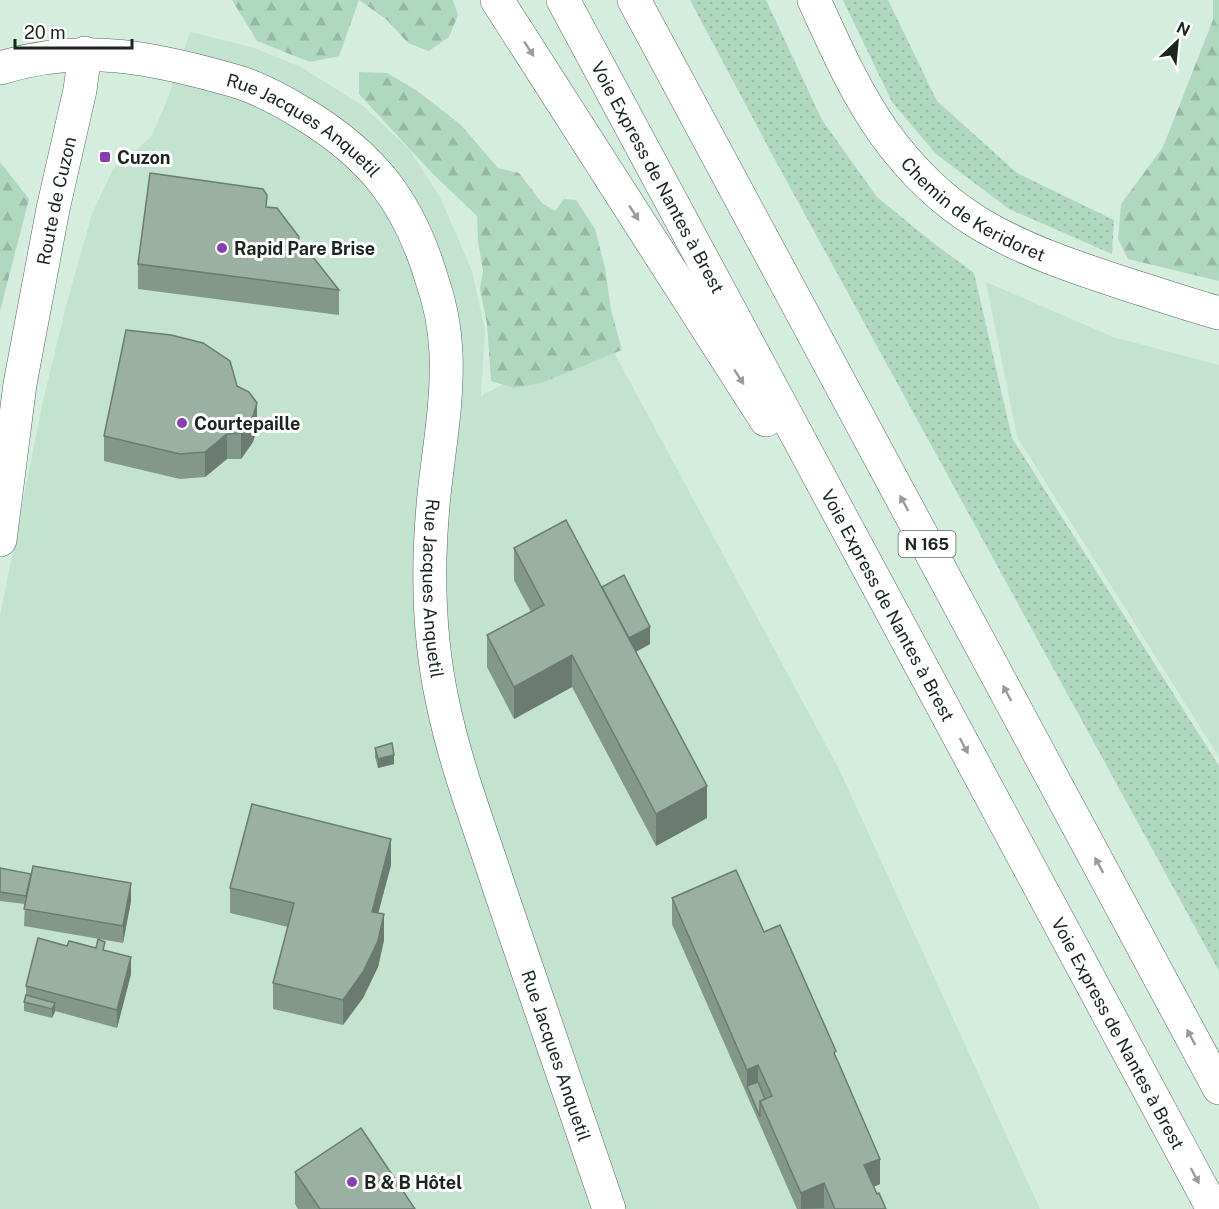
<svg xmlns="http://www.w3.org/2000/svg" width="1219" height="1209" viewBox="0 0 1219 1209" font-family="'Public Sans',sans-serif">
	<style>
		.built { fill: #c3e2cf }
		.green { fill: url(#green-dots) }
		.forest { fill: url(#forest-firs) }
		.lines { fill: none; stroke-linecap: round; stroke-linejoin: round }
		.minor-casing { stroke: #556a5e; stroke-width: 34 }
		.trunk-casing { stroke: #556a5e; stroke-width: 34 }
		.minor { stroke: #fff; stroke-width: 33 }
		.trunk { stroke: #fff; stroke-width: 33 }
		.wall { fill: #84978b }
		.shaded-wall { fill: #6b7b71 }
		.building { fill: #99b0a2; stroke: #6b7b71; stroke-width: 1.5 }
		.oneway { fill: #999d9a }
		.poi-dot { fill: #863fb2; stroke: #fff; stroke-width: 2 }
		.labels { text-anchor: middle; dominant-baseline: central; stroke-width: 6; stroke-linejoin: round; paint-order: stroke }
		.shield { fill: #fff; stroke: #606662; stroke-width: 1.5 }
		.shield-label { font-size: 16px; font-weight: bold; fill: #1c251f }
		.street-label { font-size: 18px; fill: #1c251f; stroke: #fff }
		.poi-label { font-size: 18px; font-weight: bold; fill: #1c251f; stroke: #fff; text-anchor: start }
	</style>
	<defs>
		<pattern id="green-dots" width="8" height="8" patternUnits="userSpaceOnUse" patternTransform="scale(1.5)"><rect width="8" height="8" fill="#b0d7bf"/><path d="M2 2h.1M6 6h.1" fill="none" stroke="#97b8a4" stroke-width="1.8" stroke-linecap="round"/></pattern>
		<pattern id="forest-firs" width="22" height="20" patternUnits="userSpaceOnUse" patternTransform="scale(1.5)"><rect width="22" height="20" fill="#b0d7bf"/><path d="M5 1l3.5 6h-7zM16 11l3.5 6h-7z" fill="#97b8a4"/></pattern>
	</defs>
	<rect width="100%" height="100%" fill="#d5edde"/>
	<!-- built -->
	<g class="built">
		<polygon points="190,32 254,48 301,67 363,106 409,149 441,199 472,271 485,330 481,396 603,332 840,771 1040,1209 0,1209 0,616 43,401 67,302 92,214 113,169 151,137 166,103"/>
		<polygon points="986,282 1113,337 1219,365 1219,757 1017,437"/>
	</g>
	<!-- green -->
	<g class="green">
		<polygon points="690,0 766,0 822,120 877,197 932,242 974,273 1012,438 1219,766 1219,971 774,158"/>
		<polygon points="843,0 888,0 937,101 1017,173 1114,220 1112,254 1009,209 936,154 892,102"/>
	</g>
	<!-- forest -->
	<g class="forest">
		<polygon points="232,0 453,0 458,15 449,37 429,51 408,43 387,20 359,0 339,56 310,62 257,41"/>
		<polygon points="1213,0 1219,0 1219,281 1128,259 1118,239 1121,204 1163,147 1213,20"/>
		<polygon points="359,72 387,73 416,90 461,125 498,168 519,173 542,203 555,211 564,199 576,200 595,229 605,268 611,310 622,350 541,383 514,388 491,381 487,324 480,289 483,271 478,241 477,216 433,174 359,94"/>
		<polygon points="0,162 29,199 0,311"/>
	</g>
	<g class="lines">
		<!-- minor casing -->
		<g class="minor-casing">
			<g id="minor">
				<path id="s1" d="M814,0C835,46 855,92 884,133C910,169 942,201 980,224C1027,252 1080,269 1132,286C1161,295 1190,305 1219,313"/>
				<path id="s2" d="M0,68C82,42 155,58 235,81C259,88 281,100 302,113C372,155 409,202 432,280C440,303 445,329 446,353C448,401 439,448 434,495C427,564 428,636 443,704C456,767 480,828 500,890C536,996 573,1102 609,1209"/>
				<path id="s3" d="M0,540L20,384L53,209L80,90L85,53"/>
			</g>
		</g>
		<!-- trunk casing -->
		<g class="trunk-casing">
			<g id="trunk">
				<polyline points="497,0 766,420"/>
				<path id="s4" d="M563,0L1213,1209"/>
				<polyline points="634,0 1219,1088"/>
			</g>
		</g>
		<!-- minor -->
		<use href="#minor" class="minor"/>
		<!-- trunk -->
		<use href="#trunk" class="trunk"/>
	</g>
	<!-- wall -->
	<g class="wall">
		<polygon points="267,207 299,250 339,290 339,315 138,289 138,264"/>
		<polygon points="237,386 257,428 253,442 241,459 227,459 205,477 180,479 104,461 104,436"/>
		<polygon points="514,548 602,587 650,644 636,652 707,818 656,846 572,687 514,719 487,667 487,635 531,612 514,580"/>
		<polygon points="375,748 394,764 378,768 375,757"/>
		<polygon points="391,865 378,913 384,940 378,967 363,998 343,1025 273,1009 273,983 288,927 230,913 230,888"/>
		<polygon points="0,868 131,901 123,943 24,926 25,904 0,901"/>
		<polygon points="672,898 764,932 836,1058 880,1184 873,1187 877,1194 886,1209 797,1209 672,924"/>
		<polygon points="67,946 105,950 131,974 117,1028 55,1011 52,1018 24,1011 24,1002 26,995 26,986"/>
		<polygon points="295,1172 415,1209 298,1209 295,1204"/>
	</g>
	<!-- shaded-wall -->
	<g class="shaded-wall">
		<polygon points="257,403 257,428 253,442 241,459 241,433"/>
		<polygon points="227,434 227,459 205,477 205,452"/>
		<polygon points="650,627 650,644 624,658 624,640"/>
		<polygon points="572,655 572,687 514,719 514,687"/>
		<polygon points="394,755 394,764 378,768 378,759"/>
		<polygon points="707,786 707,818 656,846 656,814"/>
		<polygon points="391,839 391,865 372,937 372,912"/>
		<polygon points="131,883 131,901 123,943 123,926"/>
		<polygon points="384,914 384,940 378,967 363,998 343,1025 343,1000"/>
		<polygon points="131,957 131,974 117,1028 117,1010"/>
		<polygon points="55,1003 55,1012 52,1018 52,1009"/>
		<polygon points="758,1065 758,1091 747,1086 747,1070"/>
		<polygon points="880,1159 880,1184 864,1191 864,1165"/>
		<polygon points="824,1183 824,1208 801,1209 801,1193"/>
	</g>
	<!-- building -->
	<g class="building">
		<polygon points="150,173 263,189 267,195 266,207 277,208 299,237 297,250 309,252 339,290 138,264"/>
		<polygon points="126,330 171,335 203,343 230,361 237,386 249,392 257,403 253,416 241,433 227,434 205,452 180,454 104,436"/>
		<polygon points="566,520 707,786 656,814 572,655 514,687 487,635 544,605 514,548"/>
		<polygon points="624,575 650,627 629,638 602,587"/>
		<polygon points="392,743 394,755 378,759 375,748"/>
		<polygon points="252,804 391,839 372,912 384,914 378,941 363,972 343,1000 273,983 294,903 230,888"/>
		<polygon points="33,866 131,883 123,926 24,909"/>
		<polygon points="0,868 31,874 26,896 0,892"/>
		<polygon points="736,870 764,932 780,925 836,1051 834,1053 839,1064 880,1159 864,1165 877,1194 879,1193 886,1209 835,1209 824,1183 801,1193 760,1101 772,1096 758,1065 747,1070 672,898"/>
		<polygon points="38,938 67,946 69,941 96,948 98,939 105,942 103,950 131,957 117,1010 26,986"/>
		<polygon points="26,995 55,1003 52,1009 24,1002"/>
		<polygon points="758,1082 765,1099 760,1101 760,1117 747,1086"/>
		<polygon points="361,1128 415,1209 320,1209 295,1172"/>
	</g>
	<!-- one-way arrows -->
	<defs><path id="oneway-solid" d="M-6-.8H1V-3.2L6.5 0L1 3.2V.8H-6Z" transform="scale(1.5)"/></defs>
	<g class="oneway">
		<use href="#oneway-solid" transform="translate(529 49) rotate(57)"/>
		<use href="#oneway-solid" transform="translate(634 213) rotate(57)"/>
		<use href="#oneway-solid" transform="translate(739 377) rotate(57)"/>
		<use href="#oneway-solid" transform="translate(904 503) rotate(-118)"/>
		<use href="#oneway-solid" transform="translate(1007 693) rotate(-118)"/>
		<use href="#oneway-solid" transform="translate(964 746) rotate(62)"/>
		<use href="#oneway-solid" transform="translate(1099 865) rotate(-118)"/>
		<use href="#oneway-solid" transform="translate(1191 1037) rotate(-118)"/>
		<use href="#oneway-solid" transform="translate(1195 1176) rotate(62)"/>
	</g>
	<!-- markers -->
	<g class="poi-dot">
		<rect x="99" y="151" width="12" height="12" rx="3"/>
		<circle cx="222" cy="248" r="6"/>
		<circle cx="182" cy="423" r="6"/>
		<circle cx="352" cy="1182" r="6"/>
	</g>
	<g class="labels">
		<!-- shield labels -->
		<rect class="shield" x="898.5" y="531" width="57" height="26" rx="4.5"/>
		<g class="shield-label">
			<text x="927" y="544">N 165</text>
		</g>
		<!-- street labels -->
		<g class="street-label">
			<text stroke="none"><textPath href="#s2" startOffset="321">Rue Jacques Anquetil</textPath></text>
			<text stroke="none"><textPath href="#s4" startOffset="201">Voie Express de Nantes à Brest</textPath></text>
			<text stroke="none"><textPath href="#s3" startOffset="344">Route de Cuzon</textPath></text>
			<text stroke="none"><textPath href="#s1" startOffset="270">Chemin de Keridoret</textPath></text>
			<text stroke="none"><textPath href="#s2" startOffset="842">Rue Jacques Anquetil</textPath></text>
			<text stroke="none"><textPath href="#s4" startOffset="687">Voie Express de Nantes à Brest</textPath></text>
			<text stroke="none"><textPath href="#s4" startOffset="1173">Voie Express de Nantes à Brest</textPath></text>
			<text stroke="none"><textPath href="#s2" startOffset="1328">Rue Jacques Anquetil</textPath></text>
		</g>
		<!-- poi labels -->
		<g class="poi-label">
			<text x="117" y="157">Cuzon</text>
			<text x="234" y="248">Rapid Pare Brise</text>
			<text x="194" y="423">Courtepaille</text>
			<text x="364" y="1182">B &amp; B Hôtel</text>
		</g>
	</g>
	<!-- north arrow -->
	<g transform="translate(1177 42) rotate(26)" stroke="#ffffff" stroke-width="4.5" paint-order="stroke">
	<path d="M0-4.5L10 22L0 15L-10 22Z" fill="#1c251f"/>
	<text y="-9" font-size="16" font-weight="bold" text-anchor="middle" fill="#1c251f">N</text>
	</g>
	<!-- scale -->
	<path d="M15 39v9h117v-9" fill="none" stroke="#1c251f" stroke-width="3"/>
	<text x="24" y="39" font-size="18" fill="#1c251f" stroke="#ffffff" stroke-width="4.5" paint-order="stroke">20 m</text>
</svg>
